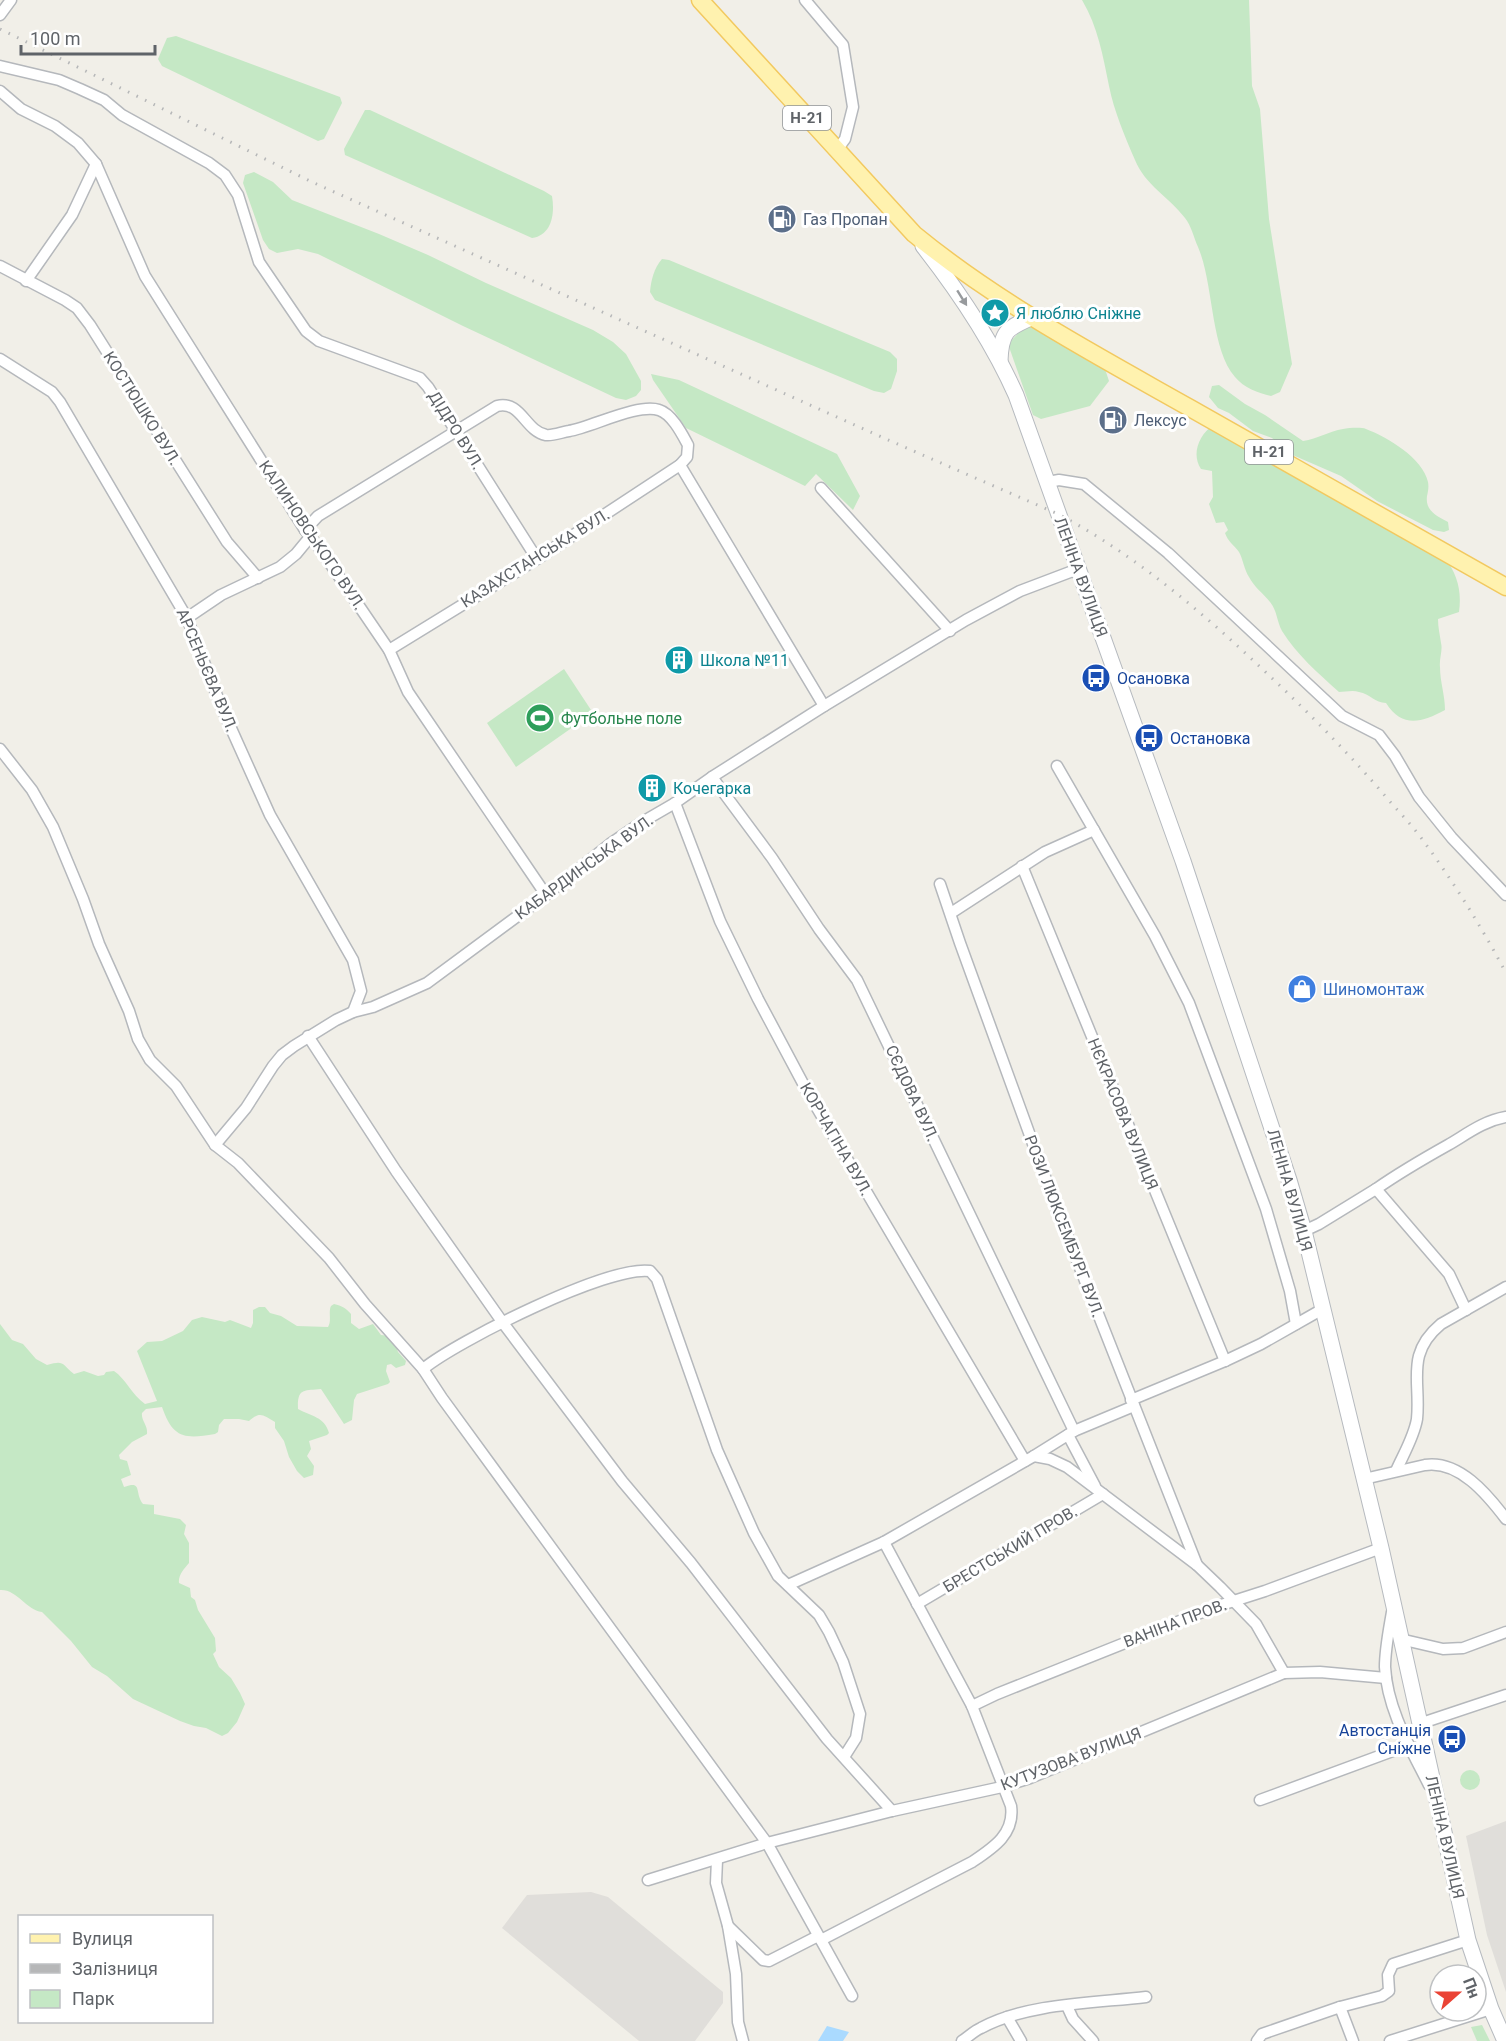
<svg xmlns="http://www.w3.org/2000/svg" width="1506" height="2041" viewBox="0 0 1506 2041" font-family="Roboto,sans-serif">
	<style>
		.industrial { fill: #e0deda }
		.green { fill: #c5e8c5 }
		.water { fill: #aadaff }
		.lines { fill: none; stroke-linecap: round; stroke-linejoin: round }
		.street-casing { stroke: #b5b8bc; stroke-width: 13 }
		.secondary-casing { stroke: #b6babf; stroke-width: 17 }
		.primary-casing { stroke: #f2c960; stroke-width: 19 }
		.street { stroke: #fff; stroke-width: 10 }
		.secondary { stroke: #fff; stroke-width: 15 }
		.primary { stroke: #fff2af; stroke-width: 16 }
		.rail { stroke: #b6b7b8; stroke-width: 3; stroke-dasharray: 1.5 8; stroke-linecap: butt }
		.oneway { fill: #979a9d }
		.labels { text-anchor: middle; dominant-baseline: central; stroke-width: 6; stroke-linejoin: round; paint-order: stroke }
		.shield { fill: #fff; stroke: #8f9295; stroke-width: 1.5 }
		.shield-label { font-size: 15px; font-weight: bold; fill: #5f6368 }
		.service-label { font-size: 16px; fill: #4e5e75; stroke: #fff; text-anchor: start }
		.culture-label { font-size: 16px; fill: #0d838f; stroke: #fff; text-anchor: start }
		.street-label { font-size: 16px; fill: #5f6368; stroke: #fff }
		.transit-label { font-size: 16px; fill: #164399; stroke: #fff; text-anchor: start }
		.leisure-label { font-size: 16px; fill: #27864d; stroke: #fff; text-anchor: start }
		.shop-label { font-size: 16px; fill: #366cbe; stroke: #fff; text-anchor: start }
	</style>
	<rect width="100%" height="100%" fill="#f1efe8"/>
	<!-- industrial -->
	<g class="industrial">
		<polygon points="1506,1821 1506,1992 1487,1935 1466,1836"/>
		<polygon points="591,1892 608,1897 723,1992 723,2003 695,2041 639,2041 502,1928 527,1895"/>
	</g>
	<!-- green -->
	<g class="green">
		<path d="M1082,0H1249L1252,86L1260,109L1269,219L1292,364L1280,392L1271,396C1258,393 1244,388 1235,377C1210,348 1214,284 1198,247C1194,238 1191,225 1185,218C1169,197 1145,185 1135,160C1125,137 1114,111 1109,86C1103,56 1098,27 1082,0Z"/>
		<polygon points="176,36 340,97 342,103 324,139 318,141 162,66 158,59 167,38"/>
		<path d="M365,110H370L544,191L552,196C555,213 552,235 532,238L345,155L344,149Z"/>
		<polygon points="254,172 273,182 292,200 379,234 428,255 486,283 593,330 613,342 626,354 641,381 641,390 636,396 626,400 616,398 463,326 318,254 298,249 277,253 269,249 263,240 243,183 245,175"/>
		<path d="M662,259L669,260L890,352L897,359V371L891,389L884,393L874,391L655,300L650,292C651,280 654,268 662,259Z"/>
		<circle cx="995" cy="312" r="9"/>
		<polygon points="1028,323 1105,369 1109,381 1090,406 1041,419 1033,415 1008,344"/>
		<polygon points="651,374 679,380 837,454 860,496 853,510 816,474 805,486 686,428 653,380"/>
		<path d="M1219,385L1245,404L1265,415L1303,441C1318,439 1329,431 1343,429C1349,428 1361,427 1366,429C1387,437 1423,458 1428,482C1429,487 1428,492 1427,496C1425,511 1437,516 1448,522L1449,530L1444,532L1433,530L1377,501L1341,476L1288,453L1272,438L1253,431L1229,413L1218,408L1209,397L1212,386Z"/>
		<path d="M1213,425L1445,557C1457,575 1462,590 1459,612L1438,619C1438,628 1440,635 1441,643C1443,650 1439,659 1440,667C1440,682 1445,695 1445,710C1421,723 1402,728 1386,703C1375,703 1370,694 1359,692C1353,690 1345,692 1339,692C1318,673 1297,655 1282,631C1277,622 1277,610 1270,602C1263,593 1254,587 1249,577C1244,569 1243,559 1239,552C1234,545 1228,542 1225,533L1228,530L1224,522L1216,523L1209,504L1213,497L1212,471L1201,469C1191,454 1199,435 1213,425Z"/>
		<polygon points="564,669 593,713 516,767 487,723"/>
		<path d="M334,1304C342,1306 346,1308 351,1314V1323L359,1329L373,1324L381,1335L390,1336L394,1340L398,1352L406,1361L405,1365L396,1368L391,1364L387,1365L386,1371L390,1382L388,1384L357,1394L354,1400L352,1420L344,1424L321,1389C305,1391 297,1387 298,1409C311,1416 325,1417 329,1433L327,1435L309,1441L311,1449L307,1456L314,1466L313,1475L304,1478L297,1471L289,1457L284,1441L275,1428V1422C263,1415 260,1411 249,1421L239,1419H224L219,1425L218,1432L215,1434C185,1439 173,1439 162,1407L146,1409L142,1413C141,1421 148,1425 147,1434L132,1442L119,1455L120,1459L127,1461L131,1475L121,1479L124,1487C143,1480 134,1492 143,1504L154,1505V1514L180,1519L186,1525L184,1534L189,1543V1563C184,1569 178,1575 179,1583L190,1588L191,1597L195,1600L198,1610L215,1638L216,1651L213,1654L219,1667L231,1678L240,1693L245,1704L237,1722L228,1733L222,1736L206,1728L194,1726L180,1721L133,1699L107,1676L92,1667L71,1641L42,1612C26,1610 17,1589 0,1590V1324L12,1340L23,1344L36,1359L47,1365C64,1360 61,1363 74,1374L84,1371L98,1376L104,1375L106,1372L114,1371C126,1379 131,1394 145,1404L157,1401L137,1351L147,1342L162,1341L183,1331L192,1320L202,1317L225,1322L230,1320L251,1328L253,1323V1310L259,1307H265L270,1313L281,1316L297,1326L328,1327C332,1321 328,1312 331,1306Z"/>
		<circle cx="1470" cy="1780" r="10"/>
		<polygon points="1482,2025 1490,2041 1477,2041 1471,2027"/>
	</g>
	<!-- water -->
	<polygon class="water" points="827,2026 849,2032 843,2041 818,2041"/>
	<g class="lines">
		<!-- street casing -->
		<g class="street-casing">
			<g id="street">
				<polyline points="805,0 843,45 853,107 845,139 837,150"/>
				<polyline points="0,15 11,0"/>
				<polyline points="0,66 59,80 80,89 104,100 122,115 209,163 225,175 238,195 259,262 306,331 319,341 420,378 428,387 537,559"/>
				<polyline points="0,91 21,109 55,126 78,143 96,164 145,276 305,530 321,550 389,650 408,692 546,895"/>
				<polyline points="0,266 65,300 77,308 90,325 227,542 258,578"/>
				<polyline points="26,281 72,215 96,164"/>
				<polyline points="0,359 52,392 60,402 187,618 221,706 270,815 353,960 361,991 353,1012"/>
				<polyline points="1048,482 1059,480 1084,484 1168,553 1342,716 1379,735 1395,756 1419,797 1452,838 1506,895"/>
				<polyline points="821,488 950,631"/>
				<path d="M305,530L318,516L497,406C521,400 525,431 546,435C553,436 562,432 569,431C592,427 638,403 659,410C672,414 682,434 688,445L687,457L680,465L824,706"/>
				<polyline points="187,618 221,595 280,567 296,554 310,537"/>
				<polyline points="389,650 537,559 680,465"/>
				<polyline points="0,749 32,790 53,827 83,899 99,944 129,1011 138,1039 150,1060 176,1086 215,1145 238,1163 329,1258 365,1304 423,1369 442,1398 767,1843 852,1996"/>
				<polyline points="1057,766 1155,936 1189,1003 1266,1209 1290,1291 1296,1324"/>
				<polyline points="712,777 772,858 819,929 857,980 1074,1431"/>
				<polyline points="675,803 720,921 758,999 807,1091 1025,1461"/>
				<polyline points="1022,866 1225,1361"/>
				<polyline points="940,884 960,943 1056,1207 1197,1565"/>
				<polyline points="951,913 1045,852 1094,830"/>
				<polyline points="308,1036 396,1171 503,1323 622,1481 691,1563 827,1739 892,1811"/>
				<polyline points="215,1145 246,1108 273,1066 282,1055 294,1046 336,1020 353,1012 373,1007 427,983 546,895 610,844 644,821 675,803 712,777 824,706 966,620 1020,591 1078,569"/>
				<polyline points="1304,1231 1319,1224 1376,1189"/>
				<path d="M1466,1310L1449,1274L1376,1189C1399,1173 1423,1159 1448,1145C1467,1134 1483,1121 1506,1117"/>
				<path d="M423,1369C457,1341 609,1265 650,1271L657,1279L717,1450L754,1533L778,1576L819,1615L829,1632L843,1662L860,1714L856,1738L844,1757"/>
				<polyline points="1131,1400 1225,1361 1261,1344 1321,1310"/>
				<polyline points="1068,1435 1095,1486"/>
				<polyline points="1034,1456 1050,1459 1067,1467 1197,1565 1220,1587 1256,1624 1284,1673"/>
				<path d="M1396,1471C1403,1455 1414,1437 1417,1419C1421,1381 1405,1354 1441,1324L1506,1287"/>
				<path d="M1364,1479L1425,1465C1459,1460 1487,1494 1506,1519"/>
				<polyline points="788,1585 884,1542 1034,1456 1074,1431 1134,1406"/>
				<polyline points="917,1604 1103,1494"/>
				<path d="M1392,1612C1389,1630 1385,1649 1385,1667C1387,1709 1411,1749 1429,1785"/>
				<polyline points="1400,1639 1443,1649 1463,1648 1506,1632"/>
				<polyline points="972,1706 997,1694 1215,1607 1265,1591 1381,1548"/>
				<polyline points="1419,1724 1506,1695"/>
				<polyline points="1260,1800 1409,1745"/>
				<polyline points="717,1860 716,1883 728,1926 736,1974 738,2022 743,2041"/>
				<polyline points="648,1880 767,1843 892,1811 1002,1787 1030,1778 1284,1673 1320,1672 1386,1678"/>
				<polyline points="728,1926 763,1960 769,1961 818,1936"/>
				<path d="M821,1940L972,1862C993,1848 1015,1834 1011,1806L972,1706L884,1542"/>
				<polyline points="1067,2006 1073,2019 1093,2041"/>
				<polyline points="1340,2007 1353,2041"/>
				<polyline points="1007,2017 1021,2041"/>
				<path d="M962,2041C968,2037 974,2031 981,2028C1027,2003 1095,2003 1146,1997"/>
				<polyline points="1257,2041 1262,2034 1340,2007 1382,1996 1389,1991 1388,1975 1393,1964 1468,1940"/>
				<polyline points="1390,2041 1491,2009"/>
			</g>
		</g>
		<!-- secondary casing -->
		<g class="secondary-casing">
			<g id="secondary">
				<path d="M923,246C959,292 992,341 1016,395L1183,861L1289,1180L1304,1231L1381,1548L1468,1940L1491,2009L1505,2041"/>
				<path d="M1000,361C1001,331 1007,328 1033,317"/>
			</g>
		</g>
		<!-- primary casing -->
		<g class="primary-casing">
			<path id="primary" d="M700,0L914,234C998,303 1096,355 1190,408C1296,467 1401,527 1506,587"/>
		</g>
		<!-- street -->
		<use href="#street" class="street"/>
		<!-- secondary -->
		<use href="#secondary" class="secondary"/>
		<!-- primary -->
		<use href="#primary" class="primary"/>
		<!-- rail -->
		<path class="rail" d="M0,29L312,182L886,439L1058,514C1132,553 1196,607 1257,664C1302,706 1346,750 1386,797C1398,811 1411,824 1422,839C1453,881 1481,926 1506,973"/>
	</g>
	<!-- one-way arrows -->
	<defs><path id="oneway-solid" d="M-6-.8H1V-3.2L6.5 0L1 3.2V.8H-6Z" transform="scale(1.5)"/></defs>
	<use class="oneway" href="#oneway-solid" transform="translate(962 298) rotate(58)"/>
	<!-- icons -->
	<defs>
		<g id="fuel-disc" transform="scale(1.5)"><circle r="9.5" fill="#5c6f8a" stroke="#fff"/><path d="M-5.5-6h7V0h2V4h1.3V-2.5L3-4.5l.8-.8L6-3V5H2.5V1h-1V6h-7ZM-4.2-4.7v3.2H.2V-4.7Z" fill="#fff"/></g>
		<g id="sight-disc" transform="scale(1.5)"><circle r="9.5" fill="#0f9aa8" stroke="#fff"/><path d="M0-6L1.8-2.2L6-1.7L2.9 1.2L3.7 5.4L0 3.3L-3.7 5.4L-2.9 1.2L-6-1.7L-1.8-2.2Z" fill="#fff"/></g>
		<g id="building-disc" transform="scale(1.5)"><circle r="9.5" fill="#0f9aa8" stroke="#fff"/><path d="M-4-6H4V6H1V3H-1V6H-4ZM-2.5-4.3h1.7v1.8h-1.7ZM.8-4.3h1.7v1.8H.8ZM-2.5-1h1.7V.8h-1.7ZM.8-1h1.7V.8H.8Z" fill="#fff"/></g>
		<g id="bus-disc" transform="scale(1.5)"><circle r="9.5" fill="#1a4fb4" stroke="#fff"/><path d="M-5-6H5V4H4V6H2V4H-2V6H-4V4H-5ZM-3.5-4V0h7V-4ZM-3.5 1.2v1.5H-2V1.2ZM2 1.2v1.5H3.5V1.2Z" fill="#fff"/></g>
		<g id="stadium-disc" transform="scale(1.5)"><circle r="9.5" fill="#2e9e5b" stroke="#fff"/><path d="M0-5a6.5 5 0 1 0 0 10a6.5 5 0 1 0 0-10ZM-3.5-1.8h7v3.6h-7Z" fill="#fff"/></g>
		<g id="shop-disc" transform="scale(1.5)"><circle r="9.5" fill="#3f7fe0" stroke="#fff"/><path d="M-5-2.5h2.3a2.7 3.5 0 0 1 5.4 0H5L5.5 6h-11ZM-1.5-2.5h3a1.5 2.3 0 0 0-3 0Z" fill="#fff"/></g>
	</defs>
	<g fill-rule="evenodd">
		<use href="#fuel-disc" x="782" y="219"/>
		<use href="#sight-disc" x="995" y="313"/>
		<use href="#fuel-disc" x="1113" y="420"/>
		<use href="#building-disc" x="679" y="660"/>
		<use href="#bus-disc" x="1096" y="678"/>
		<use href="#stadium-disc" x="540" y="718"/>
		<use href="#bus-disc" x="1149" y="738"/>
		<use href="#building-disc" x="652" y="788"/>
		<use href="#shop-disc" x="1302" y="989"/>
		<use href="#bus-disc" x="1452" y="1739"/>
	</g>
	<g class="labels">
		<!-- shield labels -->
		<g class="shield">
			<rect x="783" y="106" width="48" height="24" rx="4.5"/>
			<rect x="1245" y="440" width="48" height="24" rx="4.5"/>
		</g>
		<g class="shield-label">
			<text x="807" y="118">Н-21</text>
			<text x="1269" y="452">Н-21</text>
		</g>
		<!-- service labels -->
		<g class="service-label">
			<text x="803" y="219">Газ Пропан</text>
			<text x="1134" y="420">Лексус</text>
		</g>
		<!-- culture labels -->
		<g class="culture-label">
			<text x="1016" y="313">Я люблю Сніжне</text>
			<text x="700" y="660">Школа №11</text>
			<text x="673" y="788">Кочегарка</text>
		</g>
		<!-- street labels -->
		<g class="street-label">
			<text transform="translate(142 408) rotate(58)">КОСТЮШКО ВУЛ.</text>
			<text transform="translate(456 430) rotate(58)">ДІДРО ВУЛ.</text>
			<text transform="translate(312 535) rotate(56)">КАЛИНОВСЬКОГО ВУЛ.</text>
			<text transform="translate(535 558) rotate(-32)">КАЗАХСТАНСЬКА ВУЛ.</text>
			<text transform="translate(1081 577) rotate(70)">ЛЕНІНА ВУЛИЦЯ</text>
			<text transform="translate(207 670) rotate(67)">АРСЕНЬЄВА ВУЛ.</text>
			<text transform="translate(584 867) rotate(-36)">КАБАРДИНСЬКА ВУЛ.</text>
			<text transform="translate(912 1093) rotate(65)">СЄДОВА ВУЛ.</text>
			<text transform="translate(1123 1114) rotate(68)">НЄКРАСОВА ВУЛИЦЯ</text>
			<text transform="translate(836 1139) rotate(60)">КОРЧАГІНА ВУЛ.</text>
			<text transform="translate(1290 1190) rotate(74)">ЛЕНІНА ВУЛИЦЯ</text>
			<text transform="translate(1064 1226) rotate(69)">РОЗИ ЛЮКСЕМБУРГ ВУЛ.</text>
			<text transform="translate(1010 1549) rotate(-31)">БРЕСТСЬКИЙ ПРОВ.</text>
			<text transform="translate(1175 1623) rotate(-21)">ВАНІНА ПРОВ.</text>
			<text transform="translate(1071 1759) rotate(-21)">КУТУЗОВА ВУЛИЦЯ</text>
			<text transform="translate(1445 1837) rotate(77)">ЛЕНІНА ВУЛИЦЯ</text>
		</g>
		<!-- transit labels -->
		<g class="transit-label">
			<text x="1117" y="678">Осановка</text>
			<text x="1170" y="738">Остановка</text>
			<text x="1431" y="1730" text-anchor="end">Автостанція<tspan x="1431" dy="18">Сніжне</tspan></text>
		</g>
		<!-- leisure labels -->
		<g class="leisure-label">
			<text x="561" y="718">Футбольне поле</text>
		</g>
		<!-- shop labels -->
		<g class="shop-label">
			<text x="1323" y="989">Шиномонтаж</text>
		</g>
	</g>
	<!-- legend -->
	<rect x="18" y="1915" width="195" height="108" fill="#ffffff" stroke="#bfc1c3" stroke-width="1.5"/>
	<rect x="30" y="1934" width="30" height="9" fill="#fff2af" stroke="#bfc1c3" stroke-width="1.5"/>
	<text x="72" y="1945" font-size="18" fill="#5f6368">Вулиця</text>
	<rect x="30" y="1964" width="30" height="9" fill="#b6b7b8" stroke="#bfc1c3" stroke-width="1.5"/>
	<text x="72" y="1975" font-size="18" fill="#5f6368">Залізниця</text>
	<rect x="30" y="1990" width="30" height="18" fill="#c5e8c5" stroke="#bfc1c3" stroke-width="1.5"/>
	<text x="72" y="2005" font-size="18" fill="#5f6368">Парк</text>
	<!-- north arrow -->
	<g transform="translate(1458 1993) rotate(69)"><circle r="28" fill="#ffffff" stroke="#bfc1c3" stroke-width="1.5"/>
	<path d="M0-4.5L10 22L0 15L-10 22Z" fill="#ea4335"/>
	<text y="-9" font-size="16" font-weight="bold" text-anchor="middle" fill="#5f6368">Пн</text>
	</g>
	<!-- scale -->
	<path d="M21 45v9h134v-9" fill="none" stroke="#5f6368" stroke-width="3"/>
	<text x="30" y="45" font-size="18" fill="#5f6368" stroke="#ffffff" stroke-width="4.5" paint-order="stroke">100 m</text>
</svg>
